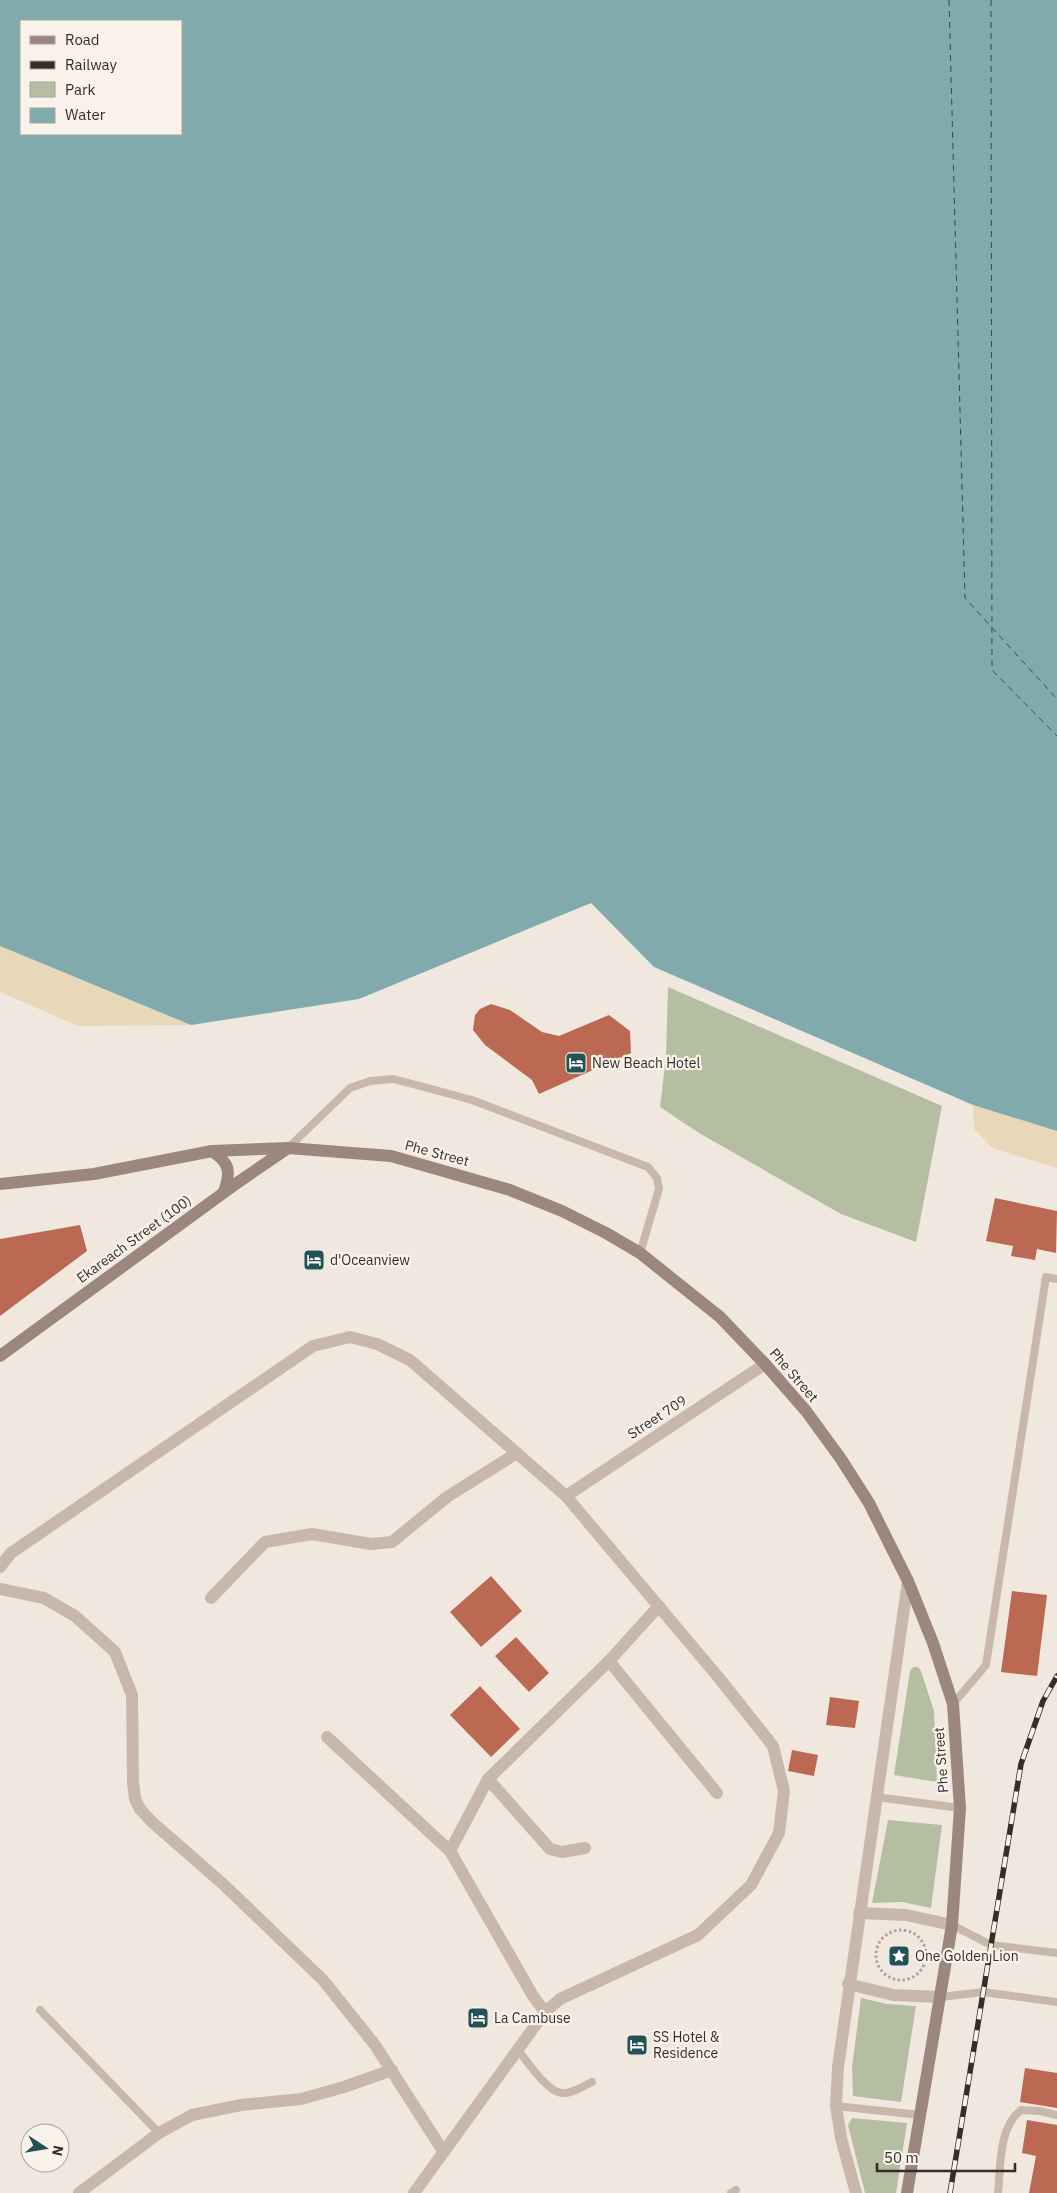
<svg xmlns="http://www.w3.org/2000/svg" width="1057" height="2193" viewBox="0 0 1057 2193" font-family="'IBM Plex Sans',sans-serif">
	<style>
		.green { fill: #b5bea0 }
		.sand { fill: #e8d7b9 }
		.water { fill: #80aaab; fill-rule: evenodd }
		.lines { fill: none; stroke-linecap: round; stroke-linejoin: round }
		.ferry { stroke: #235254; stroke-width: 1; stroke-dasharray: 6 5; stroke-linecap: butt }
		.building { fill: #bb6953 }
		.path { stroke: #b3a296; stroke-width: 3; stroke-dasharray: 2.5 2.5; stroke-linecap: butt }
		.lane { stroke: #c8b8ac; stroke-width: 8 }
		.street { stroke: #c8b8ac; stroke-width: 12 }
		.secondary { stroke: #9b877d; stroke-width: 12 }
		.rail-casing { stroke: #362d2a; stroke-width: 5.5 }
		.rail { stroke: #f8f2eb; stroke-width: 4; stroke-dasharray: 11; stroke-linecap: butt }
		.labels { text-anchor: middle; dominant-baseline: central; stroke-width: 4.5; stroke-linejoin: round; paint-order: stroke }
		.poi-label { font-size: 14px; fill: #362d2a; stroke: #f8f2eb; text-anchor: start }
		.street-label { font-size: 14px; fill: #362d2a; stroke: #f8f2eb }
	</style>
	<rect width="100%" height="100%" fill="#f0e8df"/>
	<!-- green -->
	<g class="green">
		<polygon points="668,987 942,1106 916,1242 841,1214 699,1133 660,1107 666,1057"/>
		<polygon points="913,1667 918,1667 921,1671 934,1711 937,1782 894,1775 910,1671"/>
		<polygon points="888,1820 942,1825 931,1908 902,1902 872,1903"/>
		<polygon points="861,1998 887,2004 916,2006 901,2102 853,2096 852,2067"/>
		<polygon points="852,2118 907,2123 896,2193 865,2193 848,2125"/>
	</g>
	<!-- sand -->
	<g class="sand">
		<polygon points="0,946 191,1025 78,1026 0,992"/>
		<polygon points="973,1105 1057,1131 1057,1168 992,1148 974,1129"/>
	</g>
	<!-- water -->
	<path class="water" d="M0,0H1057V1131L973,1105L654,967L591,903L359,999L191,1025L0,946ZM21,21H181V134H21Z"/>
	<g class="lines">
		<!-- ferry -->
		<g class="ferry">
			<polyline points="949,0 965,598 1057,699"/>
			<polyline points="991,0 992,670 1057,736"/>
		</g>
	</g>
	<!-- building -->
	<g class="building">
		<polygon points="491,1004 510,1010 542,1032 559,1036 609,1015 630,1031 631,1053 539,1094 532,1080 485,1045 473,1030 475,1015 480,1009"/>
		<polygon points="995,1198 1057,1211 1056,1253 1037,1249 1035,1260 1011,1256 1013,1246 986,1241"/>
		<polygon points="80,1225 87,1251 0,1316 0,1239"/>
		<polygon points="491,1576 522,1611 481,1647 450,1612"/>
		<polygon points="1012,1591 1047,1595 1037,1676 1001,1672"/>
		<polygon points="516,1637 549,1673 529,1692 495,1656"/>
		<polygon points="480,1686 520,1729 491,1757 450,1715"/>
		<polygon points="830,1697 859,1701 855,1728 826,1725"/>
		<polygon points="792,1750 818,1755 814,1776 788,1771"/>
		<polygon points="1025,2068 1057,2073 1057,2108 1020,2102"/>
		<polygon points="1027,2120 1057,2125 1057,2193 1029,2193 1036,2156 1022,2153"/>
	</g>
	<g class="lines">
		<!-- path -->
		<circle class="path" cx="901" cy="1955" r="25"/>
		<!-- lane -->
		<g class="lane">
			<polyline points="288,1148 350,1088 370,1081 394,1079 472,1100 648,1167 657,1178 659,1189 640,1253"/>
			<polyline points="953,1704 986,1665 1046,1277 1057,1279"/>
			<polyline points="876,1797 960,1808"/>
			<polyline points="952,1925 991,1945 1057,1953"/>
			<polyline points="941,1997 983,1992 1057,2002"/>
			<polyline points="40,2010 159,2133"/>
			<path d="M518,2050C527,2061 548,2093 562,2093C572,2094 583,2086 592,2082"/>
			<polyline points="836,2106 920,2115"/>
			<polyline points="731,2193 736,2190"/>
			<path d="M998,2193C1001,2166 998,2128 1021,2110L1040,2111L1057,2115"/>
		</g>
		<!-- street -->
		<g class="street">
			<polyline points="566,1496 765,1364"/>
			<polyline points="0,1567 11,1553 313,1346 350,1337 377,1344 410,1360 566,1496 719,1678 773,1746 784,1791 779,1833 751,1885 698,1935 560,1999 545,2012 414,2193"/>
			<polyline points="0,1589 44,1598 75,1616 115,1652 132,1695 133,1782 135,1799 140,1809 152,1822 223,1884 323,1980 375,2045 443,2151"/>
			<polyline points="211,1598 265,1542 312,1534 371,1544 392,1542 447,1497 517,1453"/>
			<polyline points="609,1661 717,1793"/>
			<polyline points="327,1737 450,1851"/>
			<polyline points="488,1779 550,1849 562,1852 585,1848"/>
			<polyline points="859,1913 906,1915 952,1925"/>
			<polyline points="848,1984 893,1995 941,1997"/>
			<polyline points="545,2012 533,1996 450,1851 488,1779 609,1661 659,1606"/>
			<polyline points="79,2193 159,2133 192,2115 241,2105 301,2099 344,2087 392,2070"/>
			<polyline points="856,2193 841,2138 836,2106 838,2067 908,1581"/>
		</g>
		<!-- secondary -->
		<g class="secondary">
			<path d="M212,1151C230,1163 231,1172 224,1192"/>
			<polyline points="0,1184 94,1174 212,1151 288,1148 391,1156 510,1190 562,1211 606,1233 640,1253 720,1317 765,1364 806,1411 841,1459 869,1503 908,1581 933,1643 953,1704 960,1808 952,1925 907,2193"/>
			<polyline points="0,1356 237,1183 288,1148"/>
		</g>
		<!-- rail casing -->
		<g class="rail-casing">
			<polyline id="rail" points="950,2193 1021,1764 1043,1701 1057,1676"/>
		</g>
		<!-- rail -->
		<use href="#rail" class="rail"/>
	</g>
	<!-- icons -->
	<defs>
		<g id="hotel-square" transform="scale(1.125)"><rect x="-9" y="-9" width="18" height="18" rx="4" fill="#235254" stroke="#f8f2eb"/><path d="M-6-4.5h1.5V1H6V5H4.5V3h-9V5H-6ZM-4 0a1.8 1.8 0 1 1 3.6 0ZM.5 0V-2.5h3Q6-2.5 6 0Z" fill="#fff"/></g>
		<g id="sight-square" transform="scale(1.125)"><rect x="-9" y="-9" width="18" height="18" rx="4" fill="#235254" stroke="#f8f2eb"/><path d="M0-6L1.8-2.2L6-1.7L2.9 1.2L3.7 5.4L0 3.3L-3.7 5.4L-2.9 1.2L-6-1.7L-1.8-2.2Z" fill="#fff"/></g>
	</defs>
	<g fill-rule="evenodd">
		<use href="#hotel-square" x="576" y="1063"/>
		<use href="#hotel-square" x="314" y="1260"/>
		<use href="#sight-square" x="899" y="1956"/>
		<use href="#hotel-square" x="478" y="2018"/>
		<use href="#hotel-square" x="637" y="2045"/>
	</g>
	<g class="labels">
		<!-- poi labels -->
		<g class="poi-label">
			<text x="592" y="1063">New Beach Hotel</text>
			<text x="330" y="1260">d'Oceanview</text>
			<text x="915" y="1956">One Golden Lion</text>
			<text x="494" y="2018">La Cambuse</text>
			<text x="653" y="2037">SS Hotel &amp;<tspan x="653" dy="16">Residence</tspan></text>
		</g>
		<!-- street labels -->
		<g class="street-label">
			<text transform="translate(437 1153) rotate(15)">Phe Street</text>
			<text transform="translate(134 1239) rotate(-36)">Ekareach Street (100)</text>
			<text transform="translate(794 1375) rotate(49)">Phe Street</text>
			<text transform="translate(657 1417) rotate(-33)">Street 709</text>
			<text transform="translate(941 1760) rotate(-94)">Phe Street</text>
		</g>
	</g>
	<!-- legend -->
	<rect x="20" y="20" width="162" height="115" fill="#f8f2eb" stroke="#aaa39e"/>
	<rect x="30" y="36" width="25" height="8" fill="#9b877d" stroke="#aaa39e"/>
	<text x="65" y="45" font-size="15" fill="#362d2a">Road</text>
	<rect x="30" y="61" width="25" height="8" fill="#362d2a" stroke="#aaa39e"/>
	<text x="65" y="70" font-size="15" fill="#362d2a">Railway</text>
	<rect x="30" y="82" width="25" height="15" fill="#b5bea0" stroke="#aaa39e"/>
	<text x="65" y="95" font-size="15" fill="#362d2a">Park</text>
	<rect x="30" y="108" width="25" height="15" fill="#80aaab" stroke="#aaa39e"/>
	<text x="65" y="120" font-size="15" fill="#362d2a">Water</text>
	<!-- north arrow -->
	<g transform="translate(45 2148) rotate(102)"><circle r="24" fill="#f8f2eb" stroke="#aaa39e"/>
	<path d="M0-4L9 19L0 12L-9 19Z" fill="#235254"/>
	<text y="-8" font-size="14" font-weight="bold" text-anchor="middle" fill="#362d2a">N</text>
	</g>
	<!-- scale -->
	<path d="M877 2163v8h138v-8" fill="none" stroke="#362d2a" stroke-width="2.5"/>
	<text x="884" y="2163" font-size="15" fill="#362d2a" stroke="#f8f2eb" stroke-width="4" paint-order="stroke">50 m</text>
</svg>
